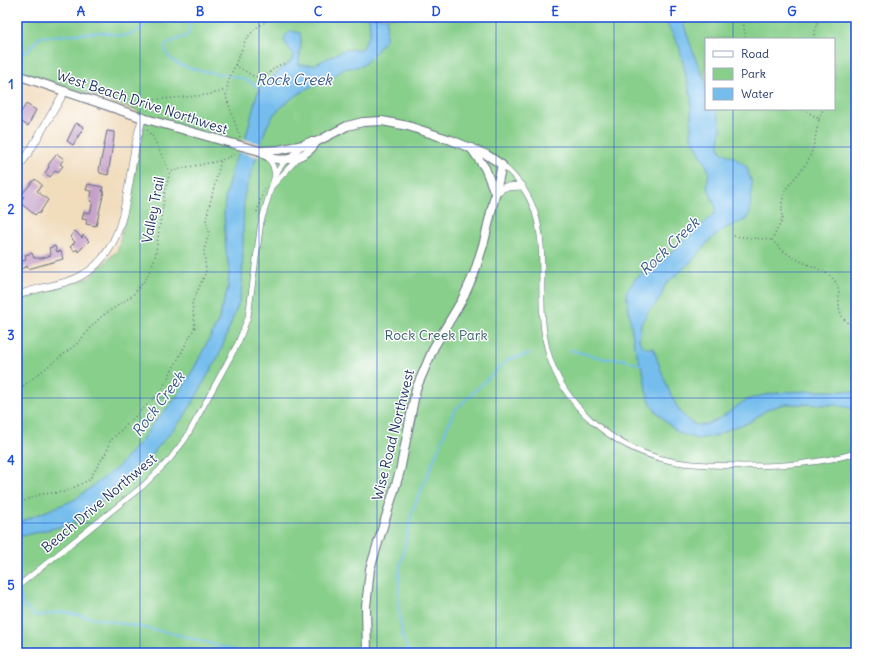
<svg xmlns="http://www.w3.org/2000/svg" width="873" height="670" viewBox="0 0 873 670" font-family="Delius,sans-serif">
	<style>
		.green { fill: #88cf8b; stroke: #527f74; fill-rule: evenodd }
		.water { fill: #74bded; stroke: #4876a6 }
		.pier { fill: #f1dcbc }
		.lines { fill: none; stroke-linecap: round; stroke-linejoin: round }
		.stream { stroke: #74bded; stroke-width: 2 }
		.building { fill: #c4a0c7 }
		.pedestrian-casing { stroke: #666c7f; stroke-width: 6 }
		.minor-casing { stroke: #666c7f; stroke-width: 8 }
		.tertiary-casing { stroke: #666c7f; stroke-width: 10 }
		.path { stroke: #666c7f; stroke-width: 1.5; stroke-dasharray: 1 3; stroke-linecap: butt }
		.pedestrian { stroke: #fff; stroke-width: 5 }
		.minor { stroke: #fff; stroke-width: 7 }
		.tertiary { stroke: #fff; stroke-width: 8 }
		.tertiary-bridge-casing { stroke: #666c7f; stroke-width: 10; stroke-linecap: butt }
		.tertiary-bridge { stroke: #fff; stroke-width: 8 }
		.grid { fill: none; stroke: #1d4ed8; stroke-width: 1; stroke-opacity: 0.55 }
		.labels { text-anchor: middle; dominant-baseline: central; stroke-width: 3; stroke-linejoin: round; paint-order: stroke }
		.street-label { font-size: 14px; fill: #1b2f5e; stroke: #fff }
		.park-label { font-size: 14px; fill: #3c5f6c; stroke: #fff }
		.water-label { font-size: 15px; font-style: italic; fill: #365a89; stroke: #fff }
		.neatline { fill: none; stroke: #1d4ed8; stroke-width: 1.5 }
		.grid-label { font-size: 13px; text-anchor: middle; font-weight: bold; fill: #1d4ed8 }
	</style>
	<rect width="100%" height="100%" fill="#fff"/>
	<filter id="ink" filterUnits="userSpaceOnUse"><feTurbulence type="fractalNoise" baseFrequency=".025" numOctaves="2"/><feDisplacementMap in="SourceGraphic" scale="8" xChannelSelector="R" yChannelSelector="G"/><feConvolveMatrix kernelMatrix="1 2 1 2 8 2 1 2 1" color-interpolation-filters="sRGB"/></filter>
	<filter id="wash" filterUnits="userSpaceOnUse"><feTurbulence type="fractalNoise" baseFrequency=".012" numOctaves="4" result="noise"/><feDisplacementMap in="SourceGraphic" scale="16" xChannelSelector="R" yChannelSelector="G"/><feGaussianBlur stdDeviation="0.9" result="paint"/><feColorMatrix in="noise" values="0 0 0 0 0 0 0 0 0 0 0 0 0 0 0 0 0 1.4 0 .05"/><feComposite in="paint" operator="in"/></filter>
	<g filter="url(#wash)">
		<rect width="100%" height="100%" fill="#f1dcbc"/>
		<!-- green -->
		<path class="green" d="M17,17H856V653H17V300L89,278L118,250L144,127L138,111L17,70ZM706,39H834V109H706Z"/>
		<!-- water -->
		<g class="water">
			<polygon points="369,17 387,17 386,39 375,53 362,66 343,69 329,81 310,87 291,99 274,114 266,128 244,196 242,286 239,302 220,353 192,404 183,418 138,470 84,514 68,525 17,537 17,523 74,500 118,467 141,441 151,426 176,398 194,368 218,322 228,287 229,269 226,251 224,214 225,199 233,165 245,140 257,94 265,83 291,61 293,54 284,41 285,36 291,31 300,33 301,40 299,65 314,65 344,50 362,49 370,33"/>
			<path d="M663,17H681L696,60L706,82V109H715C718,115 722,123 721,131C720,142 717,139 721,152L734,157L747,167L752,184L750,213L745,220L724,229L709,241L693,260L665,285L660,299L648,312L641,324L639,341L645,348H653C661,368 674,415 694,424C704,429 720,418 728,413C733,409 739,404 745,401C771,389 819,391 848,391L856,393V409L835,405L785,404L768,409L748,423L731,428L716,436L697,439L679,433L666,422L653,408L646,391L644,375L634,345L626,292L636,278L667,257L680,243L714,214L716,208L707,186L709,171L691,136V98L679,46Z"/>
		</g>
		<!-- pier -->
		<polygon class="pier" points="243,139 262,144 259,157 237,151"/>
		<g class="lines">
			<!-- stream -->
			<g class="stream">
				<path d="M188,17C195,45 176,34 165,46C164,73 226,72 243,79C250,81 256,86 262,90"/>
				<polyline points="17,52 26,52 40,37 101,32 122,36 135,33 154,17"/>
				<polyline points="570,350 605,359 621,359 643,365"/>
				<polyline points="20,594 25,607 35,616 63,612 171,633 245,653"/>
				<polyline points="409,653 402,635 398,603 399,571 412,512 454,411 507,360 529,354"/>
			</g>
		</g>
		<g id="blocks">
			<!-- building -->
			<g class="building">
				<polygon points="26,104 36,110 28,126 17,119 17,109 21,112"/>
				<polygon points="76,123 84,127 73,145 67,141"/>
				<polygon points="107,131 114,132 114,137 108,175 100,173 99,170"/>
				<polygon points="57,154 64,159 60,164 63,166 58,172 56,170 50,177 45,173 49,167 48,165"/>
				<polygon points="35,179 42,185 37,191 48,200 39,214 38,212 35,215 19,202 24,197 21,195"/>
				<polygon points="88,184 103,187 102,191 104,192 96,226 86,224 87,220 82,219 84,212 90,213 93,202 90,201 92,191 86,190"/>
				<polygon points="75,231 82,238 83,235 89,241 78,252 77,249 75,251 70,247 75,242 70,237"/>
				<polygon points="55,246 57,252 61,251 63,259 28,269 27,266 17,271 17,262 26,260 25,255 32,253 34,258 42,258 51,255 49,248"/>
			</g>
		</g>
	</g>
	<g filter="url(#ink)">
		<use href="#blocks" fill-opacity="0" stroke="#666c7f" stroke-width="1"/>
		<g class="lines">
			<!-- pedestrian casing -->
			<g class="pedestrian-casing">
				<g id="pedestrian">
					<polyline points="267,156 273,166 275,175"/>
					<path d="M502,165C564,216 530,286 548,352C563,406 613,448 667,460C692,466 717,465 743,466C782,466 818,464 856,453"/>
					<polyline points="273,185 298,158"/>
					<polyline points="17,587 144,485 170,459 186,438 238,343 248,317 261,222 275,175 283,163 302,146"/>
				</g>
			</g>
			<!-- minor casing -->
			<g class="minor-casing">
				<g id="minor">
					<polyline points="17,169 28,154 65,91"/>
					<polyline points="495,193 505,187 522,186"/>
					<path d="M17,296C37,286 61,287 81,276C135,247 124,169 143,117"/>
				</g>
			</g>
			<!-- tertiary casing -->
			<g class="tertiary-casing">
				<g id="tertiary">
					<polyline points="17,75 146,119 238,145"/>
					<polyline points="471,148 485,168 495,193"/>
					<polyline points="260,151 278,150 303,145 310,142 316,142 347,126 363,122 382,121 408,126 451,140 487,155 502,165 484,242 474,274 462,300 434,347 416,389 400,471 370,569 366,607 367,653"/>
					<path d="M260,151C275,166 306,160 316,142"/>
				</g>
			</g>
			<!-- path -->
			<g class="path">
				<polyline points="742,17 746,39"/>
				<polyline points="813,39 819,17"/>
				<polyline points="235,65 253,76 263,78 277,66 286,63"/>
				<polyline points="133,106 138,101 208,95 226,90"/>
				<path d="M803,109L819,119L813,149L807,163L785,190L782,203V220L772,240C779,248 788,255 798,260C810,266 824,269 833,279C847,293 827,312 856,329"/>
				<polyline points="819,119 823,109"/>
				<polyline points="147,130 153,137 170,172"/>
				<polyline points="240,137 226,97 228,82 246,39 256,28 273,17"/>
				<polyline points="257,212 264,188"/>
				<polyline points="734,236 772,240"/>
				<path d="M17,391L79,342L89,329L102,316L132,296L146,279L155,258L165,191L170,172C192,164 218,165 237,153"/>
				<polyline points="17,504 41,494 64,492 89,480 107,451 110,441 161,391 195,327 192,303 206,272 204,250 209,233 206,219 221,160"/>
			</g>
			<!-- pedestrian -->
			<use href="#pedestrian" class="pedestrian"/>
			<!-- minor -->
			<use href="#minor" class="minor"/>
			<!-- tertiary -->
			<use href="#tertiary" class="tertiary"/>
			<!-- tertiary-bridge casing -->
			<g class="tertiary-bridge-casing">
				<polyline id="tertiary-bridge" points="238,145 260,151"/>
			</g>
			<!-- tertiary-bridge -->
			<use href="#tertiary-bridge" class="tertiary-bridge"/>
		</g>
	</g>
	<!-- grid -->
	<path class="grid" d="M140,17V653M259,17V653M377,17V653M496,17V653M614,17V653M733,17V39M733,109V653M17,147H856M17,272H856M17,398H856M17,523H856"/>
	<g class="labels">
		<!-- street labels -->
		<g class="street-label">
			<text transform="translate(142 102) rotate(18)">West Beach Drive Northwest</text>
			<text transform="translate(153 210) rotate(-79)">Valley Trail</text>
			<text transform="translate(393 435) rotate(-76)">Wise Road Northwest</text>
			<text transform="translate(99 503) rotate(-40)">Beach Drive Northwest</text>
		</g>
		<!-- park labels -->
		<g class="park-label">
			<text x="436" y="335">Rock Creek Park</text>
		</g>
		<!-- water labels -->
		<g class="water-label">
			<text x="294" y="79">Rock Creek</text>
			<text transform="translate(669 246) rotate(-44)">Rock Creek</text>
			<text transform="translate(158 404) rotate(-53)">Rock Creek</text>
		</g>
	</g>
	<!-- margin -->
	<rect width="873" height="670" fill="none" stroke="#fff" stroke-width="44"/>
	<!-- legend -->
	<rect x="705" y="38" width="130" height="72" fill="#ffffff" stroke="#a4acbf"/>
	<rect x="713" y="51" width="20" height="6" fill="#ffffff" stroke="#a4acbf"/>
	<text x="741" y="58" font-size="12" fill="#1b2f5e">Road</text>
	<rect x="713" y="68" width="20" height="12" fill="#88cf8b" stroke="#a4acbf"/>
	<text x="741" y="78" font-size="12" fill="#1b2f5e">Park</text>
	<rect x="713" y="88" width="20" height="12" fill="#74bded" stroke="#a4acbf"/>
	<text x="741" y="98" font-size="12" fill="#1b2f5e">Water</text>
	<rect x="22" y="22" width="829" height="626" class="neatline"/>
	<g class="grid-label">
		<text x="81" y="16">A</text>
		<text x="200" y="16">B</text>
		<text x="318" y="16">C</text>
		<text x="436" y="16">D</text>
		<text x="555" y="16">E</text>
		<text x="673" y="16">F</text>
		<text x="792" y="16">G</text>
		<text x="11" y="89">1</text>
		<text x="11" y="214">2</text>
		<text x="11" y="340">3</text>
		<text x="11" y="465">4</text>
		<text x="11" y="590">5</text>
	</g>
</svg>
